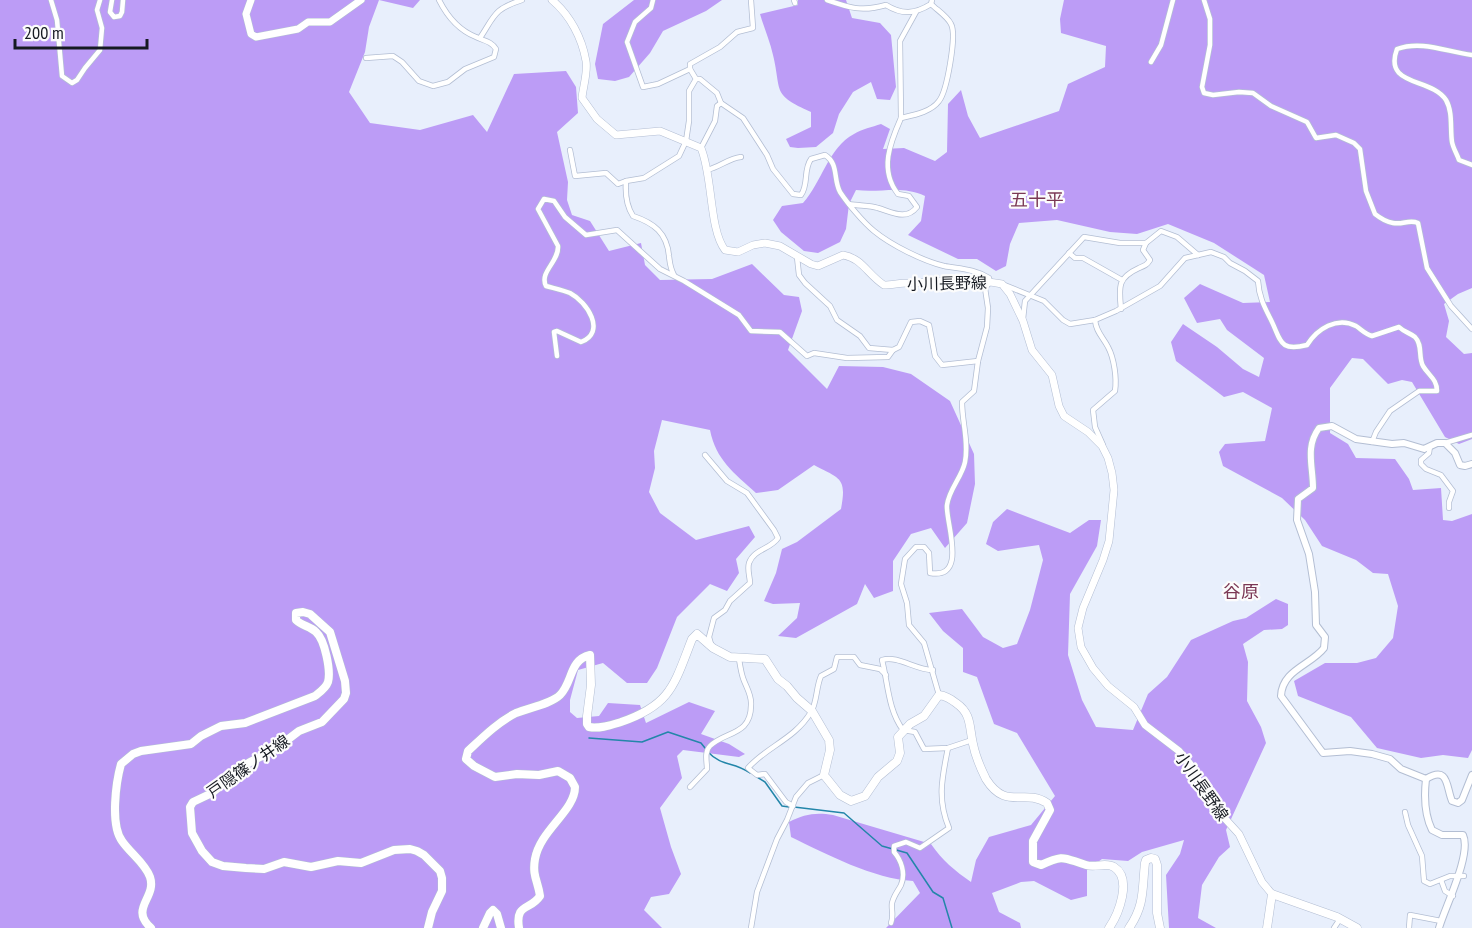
<svg xmlns="http://www.w3.org/2000/svg" width="1472" height="928" viewBox="0 0 1472 928" font-family="'PT Sans Narrow','Noto Sans JP',sans-serif">
	<style>
		.forest { fill: #bc9cf6 }
		.lines { fill: none; stroke-linecap: round; stroke-linejoin: round }
		.stream { stroke: #2386a9; stroke-width: 1.5 }
		.minor-casing { stroke: #b3bed3; stroke-width: 6 }
		.tertiary-casing { stroke: #b3bed3; stroke-width: 8 }
		.secondary-casing { stroke: #b3bed3; stroke-width: 8 }
		.primary-casing { stroke: #b3bed3; stroke-width: 9 }
		.minor { stroke: #fff; stroke-width: 4.5 }
		.tertiary { stroke: #fff; stroke-width: 6 }
		.secondary { stroke: #fff; stroke-width: 7 }
		.primary { stroke: #fff; stroke-width: 8 }
		.labels { text-anchor: middle; dominant-baseline: central; stroke-width: 4.5; stroke-linejoin: round; paint-order: stroke }
		.street-label { font-size: 16px; fill: #161a22; stroke: #fcfcfc }
		.neighbourhood-label { font-size: 18px; fill: #7b3855; stroke: #fcfcfc }
	</style>
	<rect width="100%" height="100%" fill="#e8effc"/>
	<!-- forest -->
	<g class="forest">
		<path d="M0,0H379L369,27L365,52L349,92L370,123L420,130L473,115L487,132L514,74L566,71L576,87L578,113L557,132L568,182L567,200L572,215L590,221L609,251L641,243L645,265L660,280L712,279L752,264L784,295L799,297L802,311L788,350L827,389L839,366L883,367L911,374L950,401L974,454L975,484L967,523L945,548L931,528L911,534L893,561V591L874,598L865,584L857,604L796,638L778,636L797,618L800,603L773,604L764,601L776,573L782,549L797,542L841,509C847,477 840,479 814,465L778,490L756,493C734,473 716,460 710,430L662,420L654,451L655,468L649,492L660,513L696,540L749,526L755,537L736,559L739,573L727,591L710,584L677,617L657,668L647,683H627L603,663L578,670L570,700V712L577,718L599,716L608,703L640,705L646,723L689,702L715,711L701,734L729,744L745,754L739,757L683,750L677,756L682,778L660,808L671,847L681,874L669,894L651,897L644,910L662,928H0Z"/>
		<polygon points="379,0 420,0 413,8"/>
		<polygon points="634,0 722,0 706,11 663,31 650,53 629,77 615,81 598,79 595,64 603,24"/>
		<path d="M798,0H846L852,18L880,23L891,35L896,87L890,100L877,99L871,82L853,92L839,114L833,133L816,147L798,148L790,147L786,139L811,127V112C771,94 782,92 773,55C770,41 764,28 760,14L798,5Z"/>
		<path d="M1064,0H1472V288L1458,294L1444,304L1449,321L1446,337L1464,354L1472,353V439L1459,444L1445,437L1412,382L1402,380L1388,384L1363,359L1352,358L1330,388V433L1348,444L1356,458L1395,459L1409,479L1413,490L1441,488L1443,520L1452,521L1472,514V750L1468,758L1443,755L1421,758L1377,748L1351,717L1298,696L1294,681L1325,663H1357L1376,658L1393,638L1398,606L1388,574L1373,573L1356,560L1322,546L1305,520L1282,498L1223,466L1219,452L1225,444L1265,441L1272,408L1243,392L1224,397L1176,361L1171,342L1183,324L1217,347L1243,369L1259,377L1264,358L1227,330L1220,319L1197,323L1184,298L1200,284L1243,303L1270,302L1264,275L1214,243L1168,224L1137,234L1110,232L1057,220L1019,223L1010,244L1006,266L996,271L977,259H958L908,235L921,221L925,196C902,185 881,193 856,190L849,204L846,229L840,242L818,253L804,251L781,232L773,220L782,206L803,203C822,182 828,148 854,134C862,129 872,127 881,124L890,129L883,149L904,148L935,161L947,152L948,104L961,90L968,116L980,138L1059,111L1068,84L1105,67L1106,46L1061,33L1060,19Z"/>
		<path d="M1007,509L1070,533L1089,520H1101L1097,546L1070,594L1068,655L1082,700L1096,727L1133,730L1148,694L1167,677L1191,640L1233,621L1246,618L1276,599L1288,604V625L1282,629L1264,630L1243,644L1248,662L1247,701L1261,727L1266,743L1226,830L1230,847L1219,857L1202,885L1198,918L1216,928H1169L1166,875L1180,854L1184,840L1142,852L1128,861L1102,859L1087,870V896L1071,900L1034,881L1021,882L992,893L999,912L1020,923L1021,928H886L920,893L913,881C874,879 826,854 791,837L789,822C804,814 816,812 833,815L931,844C942,860 955,871 971,882L976,860L989,837L1031,825L1055,796L1017,733L994,724L977,677L963,672V648L943,631L929,613L962,609L983,637L1003,648L1017,644L1030,610L1043,560L1039,545L998,551L986,544L993,522Z"/>
	</g>
	<g class="lines">
		<!-- stream -->
		<g class="stream">
			<polyline points="589,738 642,742 668,732 701,743 705,748"/>
			<path d="M708,752C722,767 733,761 750,773"/>
			<polyline points="757,777 765,782 782,806 789,807"/>
			<polyline points="794,807 844,813 882,846 907,853 933,892 943,898 952,928"/>
		</g>
		<!-- minor casing -->
		<g class="minor-casing">
			<g id="minor">
				<polyline points="51,0 57,20 62,76 72,83 77,80 85,68 100,50 102,28 97,10 100,0"/>
				<polyline points="112,0 110,12 114,17 120,16 122,12 123,0"/>
				<polyline points="653,0 651,8 635,22 627,42 643,87 658,84 690,69 690,64 720,47 737,32 753,28 751,0"/>
				<polyline points="794,0 795,3"/>
				<path d="M827,0C850,8 862,12 886,5C902,15 915,14 931,4L932,0"/>
				<path d="M1204,0L1210,19V45L1202,87L1204,93L1213,95L1239,92L1253,93L1271,106L1307,122L1316,138L1336,135L1354,143L1360,149L1366,191L1375,214C1380,218 1387,222 1393,223C1403,225 1409,219 1418,223L1427,268L1451,306L1472,329"/>
				<path d="M480,38C495,15 494,9 522,0"/>
				<path d="M1472,55C1447,52 1422,40 1397,49C1383,87 1431,77 1446,100C1453,112 1450,129 1452,142C1453,148 1457,154 1459,160L1472,165"/>
				<path d="M366,58L393,56L402,62L419,81L433,86L448,82L465,69L494,57L496,49C491,41 484,41 476,37C458,30 447,16 439,0"/>
				<polyline points="1151,62 1161,45 1173,0"/>
				<path d="M696,79H700L717,93L721,103L743,118L767,155L773,169L793,194L801,195C809,184 803,170 811,159L825,155C839,164 833,179 840,192C848,204 863,222 874,231C891,245 923,261 944,266C960,269 975,269 989,278L990,282L985,288L988,308L987,327L978,361L974,391L962,402C962,422 969,442 965,462C962,477 949,489 947,505C945,521 969,580 930,573L929,553L924,547H916L905,559L901,584L907,603L909,625L924,643L939,695"/>
				<polyline points="901,118 900,41 916,12"/>
				<polyline points="701,148 715,121 717,106 721,103"/>
				<polyline points="570,150 575,176 606,173 618,184 626,181"/>
				<path d="M707,170C720,167 729,158 741,157"/>
				<path d="M849,204C859,206 869,205 878,208C892,212 906,221 917,207L909,196L898,194C879,170 890,143 901,118C914,115 931,112 939,101C947,91 957,35 951,24C947,16 937,10 931,4"/>
				<polyline points="1069,253 1075,258 1083,258 1122,280"/>
				<polyline points="797,257 799,275 805,283 830,306 837,320 860,336 869,348 893,350"/>
				<path d="M674,275C670,268 670,264 669,256C667,233 654,223 633,216C626,205 625,194 626,181L644,178L679,156L686,141L689,121V91L696,79L690,69"/>
				<path d="M1002,284L1044,301L1063,320L1070,324L1095,320L1116,311L1160,286L1185,258L1211,252L1224,257L1230,263L1245,271L1258,281C1259,298 1265,308 1272,322C1281,341 1280,352 1307,345C1317,329 1337,316 1356,326C1362,330 1365,334 1372,336L1399,327C1404,332 1410,333 1415,337C1423,345 1418,357 1423,366C1429,376 1437,379 1437,391H1419L1390,411L1376,432L1372,442"/>
				<path d="M1121,309C1119,287 1117,278 1139,268C1144,266 1147,265 1150,260L1143,250L1146,243"/>
				<polyline points="1023,319 1025,301 1084,237 1120,243 1146,243 1161,231 1177,237 1198,255"/>
				<path d="M1095,320C1096,332 1103,337 1108,347C1114,358 1117,378 1115,391L1093,410L1095,427L1103,445"/>
				<path d="M557,356L554,332L557,331L581,342C607,332 587,302 570,293C563,290 553,288 546,286C539,272 559,262 558,246L538,209L544,199L554,201L565,217L586,235L617,230L660,269L684,281L739,315L751,331L780,332L807,356L814,353L847,358L888,357L893,350L899,347L911,322L920,321L929,325L935,356L942,365L978,361"/>
				<polyline points="1445,443 1472,435"/>
				<polyline points="1430,446 1429,453 1421,460 1421,464 1426,469 1441,475 1453,491 1449,502 1449,508"/>
				<path d="M705,455L727,481L747,493L774,530L778,538C771,549 754,549 749,563C747,570 750,577 750,583L730,601L725,610L714,618L709,637L711,644"/>
				<path d="M933,670C915,670 898,655 882,660C888,683 888,710 903,730L915,732L924,749L948,748L972,740"/>
				<path d="M690,787L707,769C707,762 704,752 710,746C725,731 751,736 751,705C752,695 746,687 743,678C741,672 740,665 739,659"/>
				<path d="M793,806L786,802L765,774L757,775L748,768C766,747 795,739 811,712C817,703 816,687 821,676L834,669L837,657H854L860,665L880,669L886,675"/>
				<polyline points="1405,812 1408,825 1422,856 1424,881 1430,884 1450,876 1464,876"/>
				<polyline points="1441,880 1445,891 1453,896"/>
				<path d="M891,923C894,915 891,910 892,903C894,895 898,891 901,885C906,873 901,860 894,852V846L906,842L920,848L949,828C937,799 942,778 948,748"/>
				<polyline points="751,928 757,892 777,839 787,820 796,797 808,783 824,775"/>
				<polyline points="1334,928 1340,919"/>
				<polyline points="1409,928 1410,915 1441,921"/>
			</g>
		</g>
		<!-- tertiary casing -->
		<g class="tertiary-casing">
			<g id="tertiary">
				<path d="M1472,464L1465,466L1460,465L1455,453L1445,443H1437L1424,449L1404,443L1392,444L1356,439L1332,426L1319,428C1305,447 1313,466 1313,488L1298,499L1297,520L1309,554L1315,592L1316,625L1325,637L1324,648C1311,665 1282,670 1281,696L1323,753L1350,751L1372,754L1390,759L1401,769L1426,779C1449,765 1446,787 1452,801L1458,803L1462,800L1472,775"/>
				<path d="M1426,779C1424,797 1424,814 1432,830L1442,835H1463C1472,854 1445,907 1439,928"/>
			</g>
		</g>
		<!-- secondary casing -->
		<g class="secondary-casing">
			<g id="secondary">
				<polyline points="251,0 246,14 251,34 256,37 298,29 308,22 330,22 361,0"/>
				<path d="M552,0C570,15 582,38 586,61C588,72 583,87 582,98L597,119L616,135L660,131L701,148C713,177 709,229 725,250L738,252L753,245L765,243L780,246L811,264L818,266L843,255C862,258 868,275 884,285C892,285 900,283 908,283C939,282 971,278 1002,284L1010,294L1023,321L1032,350L1052,375L1059,406L1064,416L1088,432L1102,446L1108,458L1112,473L1114,490L1109,541L1103,560L1083,608L1078,628L1081,647L1093,668L1108,686L1134,707L1145,725L1179,751L1190,764L1209,801L1239,834L1262,882L1272,894"/>
			</g>
		</g>
		<!-- primary casing -->
		<g class="primary-casing">
			<g id="primary">
				<path d="M151,928C129,908 157,898 150,877C145,863 130,853 122,841C110,825 116,782 121,764L133,754L141,751L191,744L201,736L221,726L245,723L315,696C320,692 326,688 328,682C331,671 325,640 316,632C310,626 302,626 296,620V613L303,612L310,614L330,632L345,681L346,693L344,699L322,722L299,731L274,750L250,762L231,776L212,793L193,802L190,807L192,833L202,851L212,862L223,866L246,868L264,869L284,862L311,867L338,861L361,863L394,850L410,849L417,851L424,855L440,871L442,878V891L432,912L428,928"/>
				<polyline points="483,928 490,913 493,910 497,914 501,928"/>
				<path d="M519,928C515,903 530,911 540,896C538,881 532,876 535,859C540,830 575,811 575,787L570,778L558,771L539,775L517,774L495,777L474,766L466,759L468,751C482,738 498,722 516,713C528,708 551,704 560,695C573,682 569,660 590,655L591,685L587,716V724L589,727C600,729 611,725 621,722C671,705 674,685 692,639L697,634L713,648L730,657L765,659L778,679L787,686L797,698L812,711L829,740L830,750L824,775L840,795L851,801L865,796L878,777L897,761L900,753L898,737L910,724L924,716L939,695C946,696 951,699 956,703C972,714 969,727 973,744C975,754 981,769 986,779C1006,811 1024,788 1047,803L1050,810L1033,841V862L1041,865C1065,854 1063,858 1086,865C1095,868 1106,862 1114,867C1133,879 1118,915 1109,928"/>
				<path d="M1129,928C1145,905 1142,889 1145,863L1146,860L1151,858L1155,859L1157,865V913L1160,928"/>
				<polyline points="1267,928 1272,894 1337,917 1357,928"/>
			</g>
		</g>
		<!-- minor -->
		<use href="#minor" class="minor"/>
		<!-- tertiary -->
		<use href="#tertiary" class="tertiary"/>
		<!-- secondary -->
		<use href="#secondary" class="secondary"/>
		<!-- primary -->
		<use href="#primary" class="primary"/>
	</g>
	<g class="labels">
		<!-- street labels -->
		<g class="street-label">
			<text transform="translate(947 283) rotate(-1)">小川長野線</text>
			<text transform="translate(248 766) rotate(-35)">戸隠篠ノ井線</text>
			<text transform="translate(1202 786) rotate(55)">小川長野線</text>
		</g>
		<!-- neighbourhood labels -->
		<g class="neighbourhood-label">
			<text x="1037" y="199">五十平</text>
			<text x="1241" y="591">谷原</text>
		</g>
	</g>
	<!-- scale -->
	<path d="M15 39v9h132v-9" fill="none" stroke="#161a22" stroke-width="3"/>
	<text x="24" y="39" font-size="18" fill="#161a22" stroke="#fcfcfc" stroke-width="4.5" paint-order="stroke">200 m</text>
</svg>
